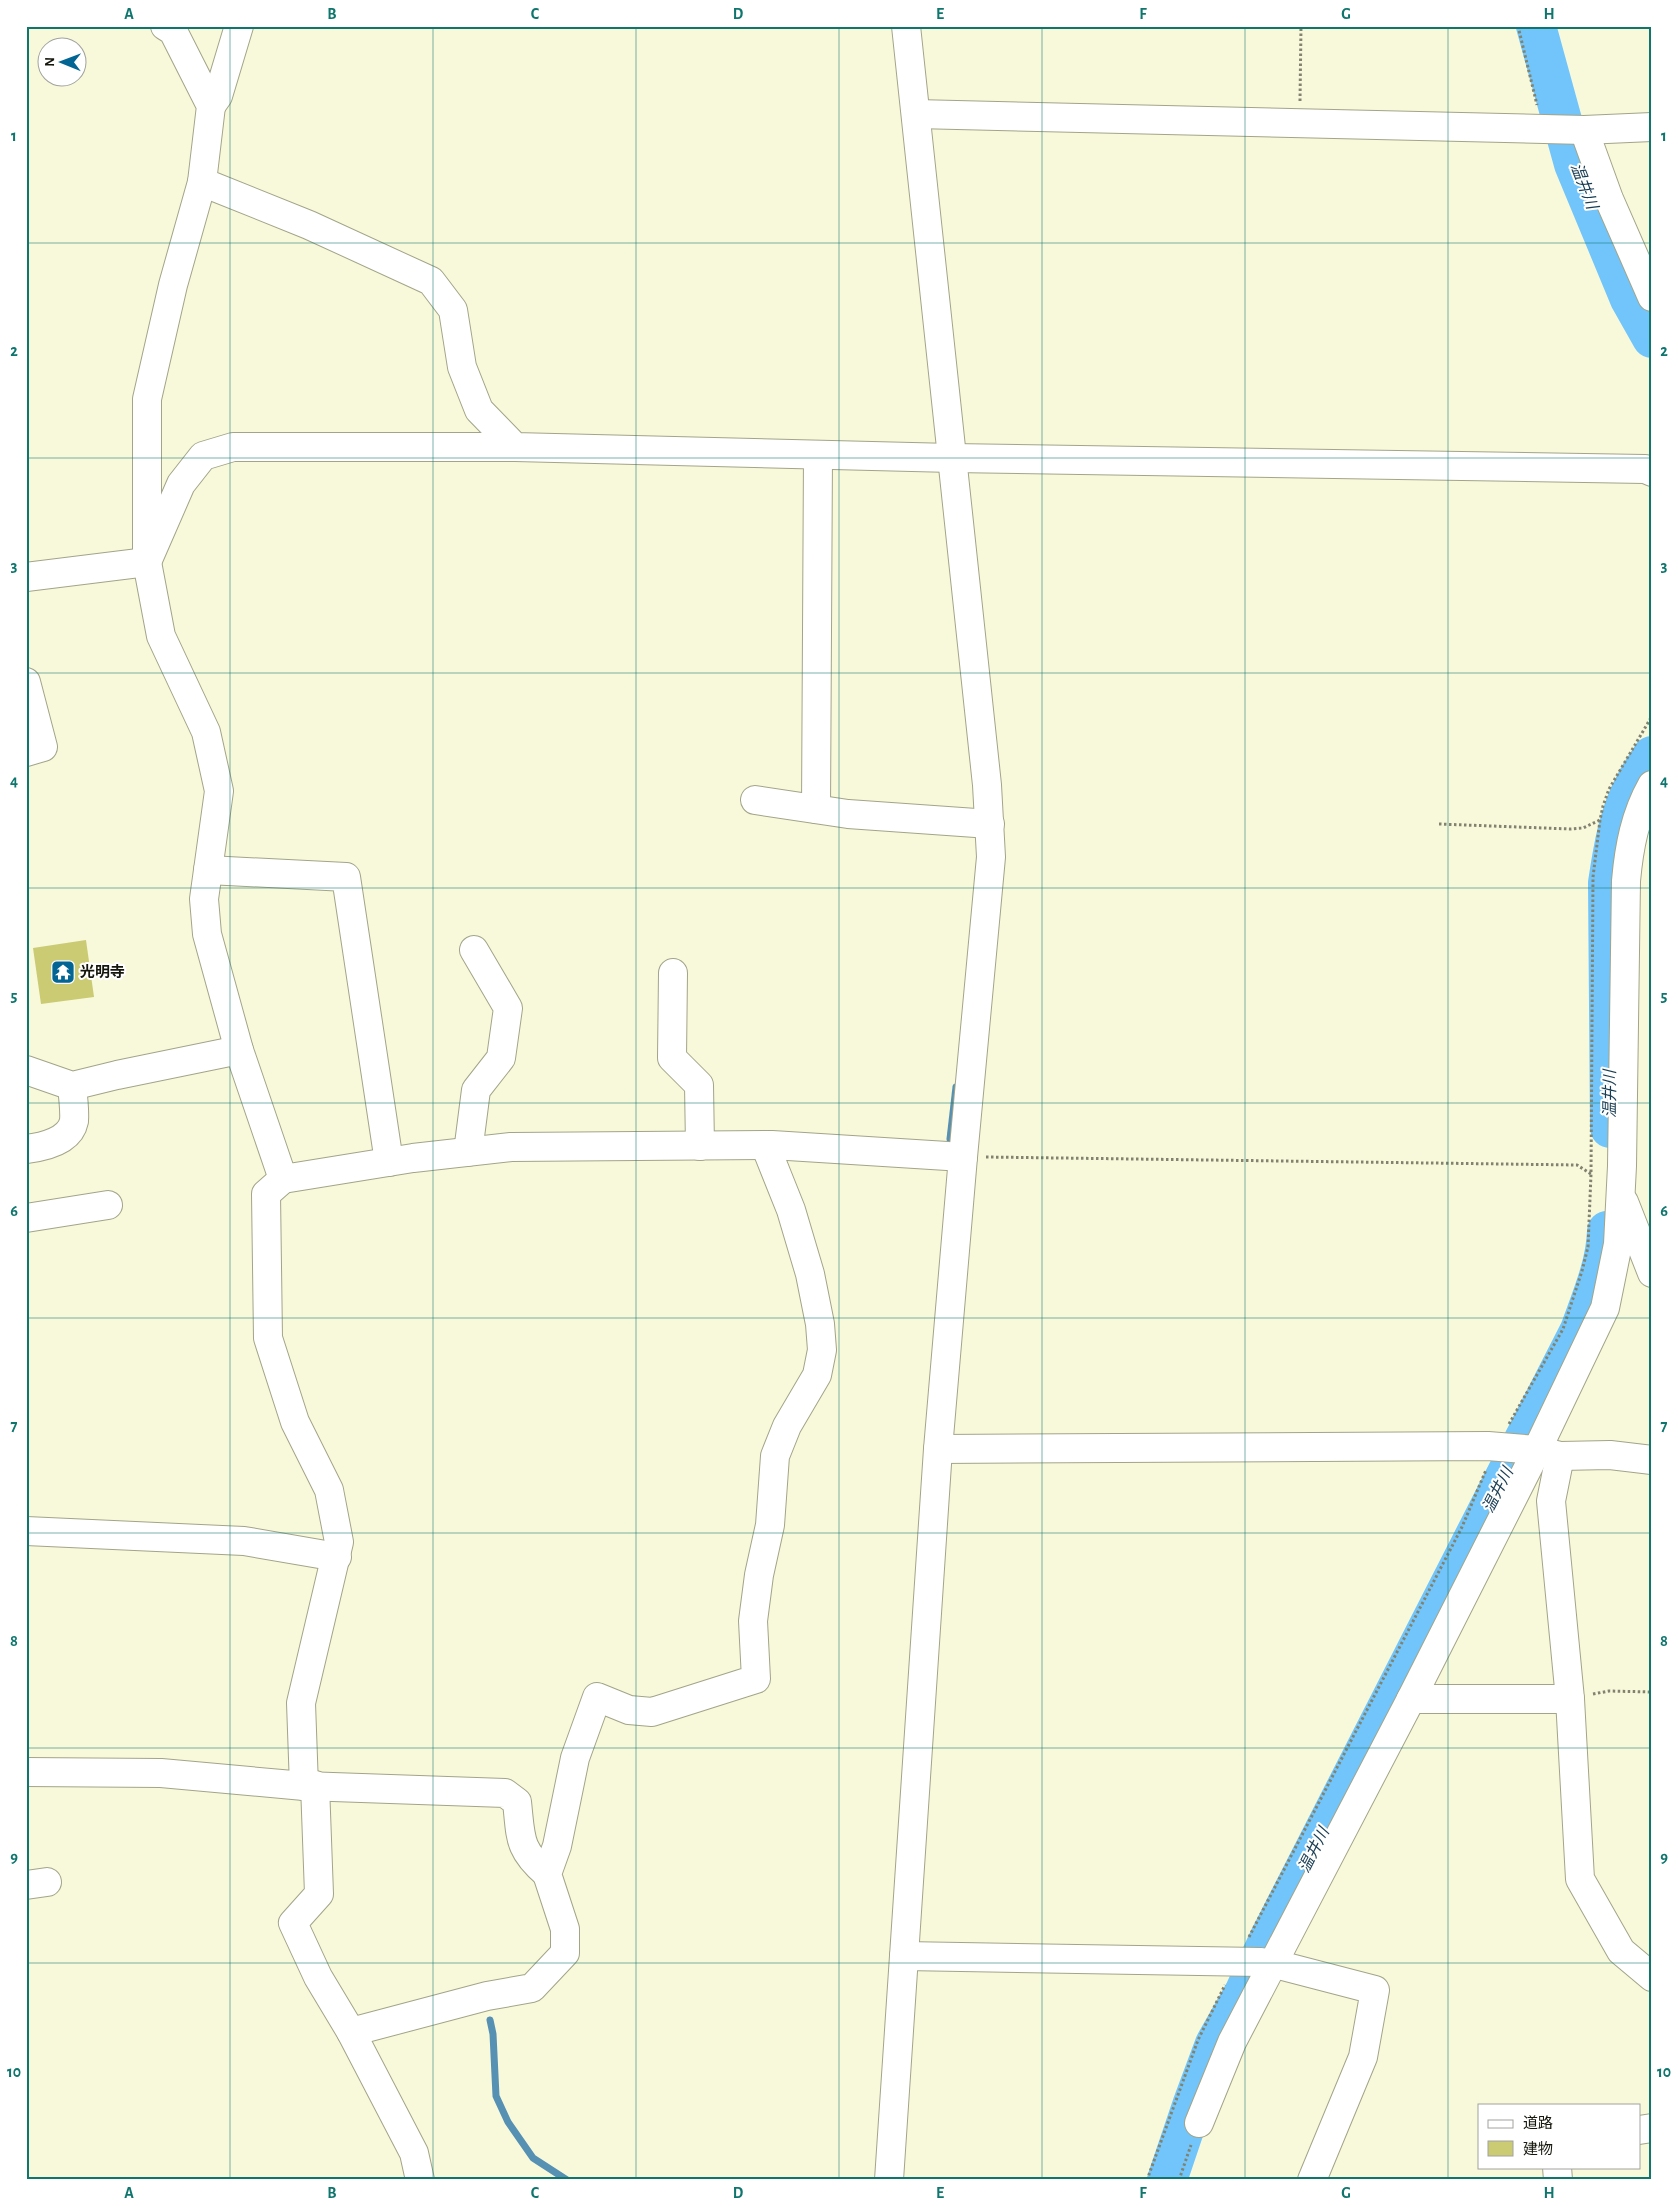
<svg xmlns="http://www.w3.org/2000/svg" width="1678" height="2206" viewBox="0 0 1678 2206" font-family="'Alegreya Sans','Noto Sans JP',sans-serif">
	<style>
		.lines { fill: none; stroke-linecap: round; stroke-linejoin: round }
		.stream { stroke: #5691b3; stroke-width: 7 }
		.river { stroke: #72c5fb; stroke-width: 40 }
		.building { fill: #cbcb73 }
		.minor-casing { stroke: #a3a488; stroke-width: 30 }
		.path { stroke: #82836f; stroke-width: 3; stroke-dasharray: 2.5 2.5; stroke-linecap: butt }
		.minor { stroke: #fff; stroke-width: 28 }
		.grid { fill: none; stroke: #0f766e; stroke-width: 1; stroke-opacity: 0.55 }
		.labels { text-anchor: middle; dominant-baseline: central; stroke-width: 4; stroke-linejoin: round; paint-order: stroke }
		.poi-label { font-size: 15px; font-weight: bold; fill: #16170c; stroke: #fff; text-anchor: start }
		.water-label { font-size: 16px; font-style: italic; fill: #183c52; stroke: #fff }
		.neatline { fill: none; stroke: #0f766e; stroke-width: 2 }
		.grid-label { font-size: 16px; text-anchor: middle; font-weight: bold; fill: #0f766e }
	</style>
	<rect width="100%" height="100%" fill="#f8f9db"/>
	<g class="lines">
		<!-- stream -->
		<g class="stream">
			<polyline points="950,1139 956,1087"/>
			<polyline points="490,2020 493,2034 496,2096 508,2122 533,2158 567,2180"/>
		</g>
		<!-- river -->
		<g class="river">
			<polyline points="1536,26 1574,164 1630,299 1652,338"/>
			<path d="M1610,1128L1608,883C1613,849 1619,812 1636,782C1640,773 1647,765 1652,756"/>
			<path d="M1167,2180L1193,2103L1215,2044L1245,1991L1270,1937L1580,1330C1591,1299 1606,1265 1607,1231"/>
		</g>
	</g>
	<!-- building -->
	<polygon class="building" points="86,940 94,997 41,1004 33,948"/>
	<g class="lines">
		<!-- minor casing -->
		<g class="minor-casing">
			<g id="minor">
				<polyline points="165,26 173,31 211,106 202,182 309,225 431,281 453,310 462,367 479,410 515,447 952,458 1645,469 1652,472"/>
				<polyline points="211,106 218,96 239,26"/>
				<polyline points="916,114 1584,130 1652,127"/>
				<polyline points="1584,130 1609,199 1652,297"/>
				<polyline points="202,182 173,285 147,399 147,562 161,636 206,732 219,791 204,899 207,934 239,1050 283,1179 413,1158 511,1147 772,1145 963,1157"/>
				<polyline points="26,577 147,562 181,484 203,456 233,447 515,447"/>
				<polyline points="26,682 43,747 26,752"/>
				<polyline points="755,800 848,814 990,824"/>
				<polyline points="816,809 818,455"/>
				<polyline points="208,870 346,877 389,1162"/>
				<polyline points="673,973 672,1058 699,1085 700,1146"/>
				<polyline points="26,1070 72,1086 117,1075 239,1050"/>
				<path d="M26,1149C43,1147 70,1141 74,1121C75,1111 73,1097 72,1086"/>
				<polyline points="468,1152 476,1090 501,1058 508,1008 474,950"/>
				<polyline points="283,1179 266,1194 268,1338 295,1422 329,1490 339,1542 301,1703 304,1786"/>
				<polyline points="1624,1202 1652,1273"/>
				<polyline points="26,1218 108,1205"/>
				<polyline points="938,1449 1488,1446 1537,1450 1560,1456 1610,1455 1652,1460"/>
				<polyline points="1560,1456 1551,1501 1570,1699 1580,1879 1621,1951 1652,1977"/>
				<polyline points="26,1531 244,1541 337,1557"/>
				<polyline points="1411,1699 1570,1699"/>
				<path d="M26,1772L161,1773L304,1786L505,1793L517,1802C521,1838 518,1849 547,1874"/>
				<polyline points="315,1785 319,1894 293,1923 318,1977 351,2032 414,2153 420,2180"/>
				<polyline points="26,1885 47,1882"/>
				<polyline points="904,1956 1260,1962 1275,1964 1375,1990 1363,2057 1312,2180"/>
				<polyline points="351,2032 487,1996 532,1988 565,1953 565,1929 547,1874 557,1846 575,1758 597,1697 629,1710 652,1712 756,1679 753,1621 759,1575 770,1525 775,1456 787,1426 817,1375 822,1350 820,1324 810,1274 791,1210 765,1145"/>
				<path d="M1199,2123L1232,2042L1411,1699L1537,1450L1605,1308L1618,1244L1622,1166L1626,881C1629,847 1635,815 1652,785"/>
				<polyline points="1639,2130 1652,2128"/>
				<polyline points="1557,2167 1558,2180"/>
				<polyline points="889,2180 938,1449 963,1157 991,857 987,785 906,26"/>
			</g>
		</g>
		<!-- path -->
		<g class="path">
			<polyline points="1518,26 1537,105"/>
			<polyline points="1300,101 1301,26"/>
			<polyline points="1439,824 1570,829 1583,828 1600,820"/>
			<polyline points="986,1157 1577,1165 1591,1174"/>
			<polyline points="1509,1424 1563,1329 1582,1271 1588,1247 1591,1174 1593,877 1600,820 1603,806 1609,789 1652,716"/>
			<polyline points="1593,1694 1609,1691 1652,1692"/>
			<polyline points="1249,1937 1462,1527 1486,1470"/>
			<polyline points="1147,2180 1198,2040 1225,1985"/>
			<polyline points="1179,2180 1191,2145"/>
		</g>
		<!-- minor -->
		<use href="#minor" class="minor"/>
	</g>
	<!-- grid -->
	<path class="grid" d="M230,26V2180M433,26V2180M636,26V2180M839,26V2180M1042,26V2180M1245,26V2180M1448,26V2180M26,243H1652M26,458H1652M26,673H1652M26,888H1652M26,1103H1652M26,1318H1652M26,1533H1652M26,1748H1652M26,1963H1652"/>
	<!-- icons -->
	<defs>
		<g id="temple-square" transform="scale(1.25)"><rect x="-9" y="-9" width="18" height="18" rx="4" fill="#026594" stroke="#fff"/><path d="M0-6L5-2H3V0L6.5 2.5H4V6H1.5V3h-3V6H-4V2.5H-6.5L-3 0V-2H-5Z" fill="#fff"/></g>
	</defs>
	<g fill-rule="evenodd">
		<use href="#temple-square" x="63" y="972"/>
	</g>
	<g class="labels">
		<!-- poi labels -->
		<g class="poi-label">
			<text x="80" y="972">光明寺</text>
		</g>
		<!-- water labels -->
		<g class="water-label">
			<text transform="translate(1584 186) rotate(69)">温井川</text>
			<text transform="translate(1610 1094) rotate(-90)">温井川</text>
			<text transform="translate(1498 1490) rotate(-63)">温井川</text>
			<text transform="translate(1314 1850) rotate(-63)">温井川</text>
		</g>
	</g>
	<!-- border -->
	<rect width="1678" height="2206" fill="none" stroke="#ffffff" stroke-width="55"/>
	<!-- legend -->
	<rect x="1478" y="2104" width="162" height="65" fill="#ffffff" stroke="#a2a29e"/>
	<rect x="1488" y="2120" width="25" height="8" fill="#ffffff" stroke="#a2a29e"/>
	<text x="1523" y="2128" font-size="15" fill="#16170c">道路</text>
	<rect x="1488" y="2141" width="25" height="15" fill="#cbcb73" stroke="#a2a29e"/>
	<text x="1523" y="2154" font-size="15" fill="#16170c">建物</text>
	<!-- north arrow -->
	<g transform="translate(62 62) rotate(271)"><circle r="24" fill="#ffffff" stroke="#a2a29e"/>
	<path d="M0-4L9 19L0 12L-9 19Z" fill="#026594"/>
	<text y="-8" font-size="14" font-weight="bold" text-anchor="middle" fill="#16170c">N</text>
	</g>
	<rect x="28" y="28" width="1622" height="2150" class="neatline"/>
	<g class="grid-label">
		<text x="129" y="19">A</text>
		<text x="332" y="19">B</text>
		<text x="535" y="19">C</text>
		<text x="738" y="19">D</text>
		<text x="940" y="19">E</text>
		<text x="1143" y="19">F</text>
		<text x="1346" y="19">G</text>
		<text x="1549" y="19">H</text>
		<text x="14" y="141">1</text>
		<text x="1664" y="141">1</text>
		<text x="14" y="356">2</text>
		<text x="1664" y="356">2</text>
		<text x="14" y="571">3</text>
		<text x="1664" y="571">3</text>
		<text x="14" y="786">4</text>
		<text x="1664" y="786">4</text>
		<text x="14" y="1001">5</text>
		<text x="1664" y="1001">5</text>
		<text x="14" y="1216">6</text>
		<text x="1664" y="1216">6</text>
		<text x="14" y="1431">7</text>
		<text x="1664" y="1431">7</text>
		<text x="14" y="1646">8</text>
		<text x="1664" y="1646">8</text>
		<text x="14" y="1862">9</text>
		<text x="1664" y="1862">9</text>
		<text x="14" y="2077">10</text>
		<text x="1664" y="2077">10</text>
		<text x="129" y="2198">A</text>
		<text x="332" y="2198">B</text>
		<text x="535" y="2198">C</text>
		<text x="738" y="2198">D</text>
		<text x="940" y="2198">E</text>
		<text x="1143" y="2198">F</text>
		<text x="1346" y="2198">G</text>
		<text x="1549" y="2198">H</text>
	</g>
</svg>
